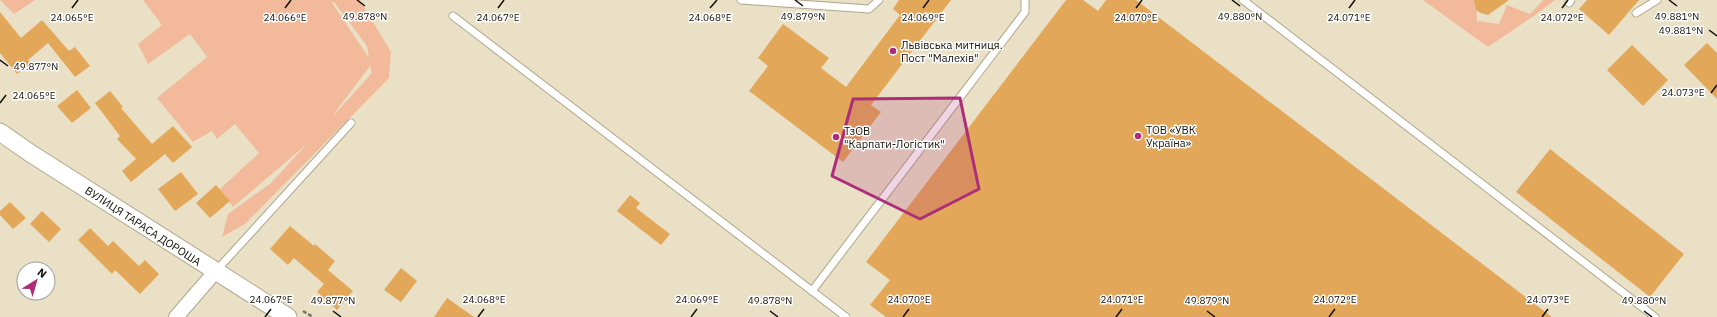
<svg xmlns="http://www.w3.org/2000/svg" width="1717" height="317" viewBox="0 0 1717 317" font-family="'IBM Plex Sans',sans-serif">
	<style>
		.green { fill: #f2ba9a; fill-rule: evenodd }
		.building { fill: #e3a759 }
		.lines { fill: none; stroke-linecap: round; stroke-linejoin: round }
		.service-casing { stroke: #afa68c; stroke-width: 9 }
		.minor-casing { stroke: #afa68c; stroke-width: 16 }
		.tertiary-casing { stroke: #afa68c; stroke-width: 19 }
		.path { stroke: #7b7563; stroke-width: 2.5; stroke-dasharray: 4 2; stroke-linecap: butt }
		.service { stroke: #fff; stroke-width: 7 }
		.minor { stroke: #fff; stroke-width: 14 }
		.tertiary { stroke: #fff; stroke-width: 17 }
		.marked { fill: #ae2d79; fill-opacity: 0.2; stroke: #ae2d79; stroke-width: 3; stroke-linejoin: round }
		.ticks { fill: none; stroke: #120f06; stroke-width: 1.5 }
		.poi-dot { fill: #ae2d79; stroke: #fff; stroke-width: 1.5 }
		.labels { text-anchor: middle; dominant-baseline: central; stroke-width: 3; stroke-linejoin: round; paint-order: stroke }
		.poi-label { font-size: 11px; fill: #120f06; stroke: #fff; text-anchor: start }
		.street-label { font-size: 11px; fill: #120f06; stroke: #fff }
		.ticks-label { font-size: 10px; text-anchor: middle; fill: #120f06; stroke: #fff; stroke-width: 3; stroke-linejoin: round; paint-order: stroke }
	</style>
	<rect width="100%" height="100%" fill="#e9e0c5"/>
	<!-- green -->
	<g class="green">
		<polygon points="0,0 35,0 14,14"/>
		<path d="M143,0H360L391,52L389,78L245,224L222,237L228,214L271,183L307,144L233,207L220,189L259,153L235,124L217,139L212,131L193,142L157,98L207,57L190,34L148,64L138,44L162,25ZM334,2L367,46L369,58L332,3ZM370,66L372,73L333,116V115Z"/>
		<polygon points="1423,0 1476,0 1477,21 1499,24 1507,5 1530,14 1543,0 1555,0 1535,15 1488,47"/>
	</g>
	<!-- building -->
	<g class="building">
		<polygon points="899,0 951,0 871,105 881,112 843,162 749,91 768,66 758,58 783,24 829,58 821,68 846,87 900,15 893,9"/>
		<polygon points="1066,0 1083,0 1098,11 1106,0 1136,0 1552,317 886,317 870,305 890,280 866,262"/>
		<polygon points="1474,0 1509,0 1488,15 1481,13 1476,10"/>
		<polygon points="1587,0 1639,0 1609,35 1579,9"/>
		<polygon points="0,12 21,38 42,20 69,51 75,47 90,66 75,77 48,43 28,60 31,63 17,74 0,53"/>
		<polygon points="1707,43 1717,53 1717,99 1684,65"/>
		<polygon points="1632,45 1668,80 1643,106 1607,70"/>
		<polygon points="77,90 91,108 72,123 57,106"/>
		<polygon points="110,91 123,107 121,108 152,144 173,126 192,147 173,163 165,154 131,182 122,171 136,159 117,139 120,136 95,103"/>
		<polygon points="1550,149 1684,254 1650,297 1516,192"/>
		<polygon points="181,172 198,194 175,211 158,189"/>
		<polygon points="216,185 230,201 210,218 196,203"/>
		<polygon points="630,195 640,203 636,208 670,234 661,245 617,211"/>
		<polygon points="10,202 26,218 13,229 0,215 0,211"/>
		<polygon points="42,211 61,229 49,242 30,224"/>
		<polygon points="290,226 314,246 315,244 335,261 328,270 353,291 337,310 317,292 324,284 294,258 288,265 270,249"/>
		<polygon points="90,228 108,246 113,241 139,266 145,260 159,274 140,294 115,270 112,274 78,240"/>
		<polygon points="401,268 417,281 401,302 384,290"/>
		<polygon points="447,298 474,317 434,317"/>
	</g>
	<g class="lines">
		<!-- service casing -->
		<g class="service-casing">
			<g id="service">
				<polyline points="741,0 869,9 879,0"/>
				<polyline points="1243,0 1655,317"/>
				<polyline points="1569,3 1571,0"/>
				<polyline points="1636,13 1657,0"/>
				<polyline points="453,16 846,317"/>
				<polyline points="215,272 351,123"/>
				<polyline points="812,291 1025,12 1025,0"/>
			</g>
		</g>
		<!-- minor casing -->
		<g class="minor-casing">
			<polyline id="minor" points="176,317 215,272"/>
		</g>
		<!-- tertiary casing -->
		<g class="tertiary-casing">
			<polyline id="tertiary" points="0,132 30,153 288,317"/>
		</g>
		<!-- path -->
		<polyline class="path" points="303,311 313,317"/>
		<!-- service -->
		<use href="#service" class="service"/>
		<!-- minor -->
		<use href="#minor" class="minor"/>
		<!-- tertiary -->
		<use href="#tertiary" class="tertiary"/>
	</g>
	<!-- marked area -->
	<path class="marked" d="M960,98L979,189L920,219L832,176L853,99Z"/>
	<!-- ticks -->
	<path class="ticks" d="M357,0L365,6M795,0L803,6M1232,0L1240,6M1669,0L1677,6M72,8L78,0M285,8L291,0M498,8L504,0M710,8L717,0M923,8L929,0M1136,8L1142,0M1349,8L1355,0M1562,8L1568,0M1709,30L1717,36M0,60L8,66M1711,93L1717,85M0,103L6,95M333,311L341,317M770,311L778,317M1207,311L1215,317M1644,311L1652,317M265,317L271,309M478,317L484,309M691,317L697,309M903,317L909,309M1116,317L1122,309M1329,317L1335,309M1542,317L1548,309"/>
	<!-- markers -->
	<g class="poi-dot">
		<circle cx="893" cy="51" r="4"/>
		<circle cx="1138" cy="136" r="4"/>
		<circle cx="836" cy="137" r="4"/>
	</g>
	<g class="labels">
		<!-- poi labels -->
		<g class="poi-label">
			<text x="901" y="45">Львівська митниця.<tspan x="901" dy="13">Пост "Малехів"</tspan></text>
			<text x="1146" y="130">ТОВ «УВК<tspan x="1146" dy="13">Україна»</tspan></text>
			<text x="844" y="131">ТзОВ<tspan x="844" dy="13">"Карпати-Логістик"</tspan></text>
		</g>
		<!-- street labels -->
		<g class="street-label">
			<text transform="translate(143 226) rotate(33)">ВУЛИЦЯ ТАРАСА ДОРОША</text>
		</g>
	</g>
	<g class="ticks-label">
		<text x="1677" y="20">49.881°N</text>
		<text x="365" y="20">49.878°N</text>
		<text x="803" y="20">49.879°N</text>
		<text x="1240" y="20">49.880°N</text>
		<text x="72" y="21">24.065°E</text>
		<text x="285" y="21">24.066°E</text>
		<text x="498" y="21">24.067°E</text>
		<text x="710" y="21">24.068°E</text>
		<text x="923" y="21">24.069°E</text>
		<text x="1136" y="21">24.070°E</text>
		<text x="1562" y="21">24.072°E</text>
		<text x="1349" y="21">24.071°E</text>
		<text x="1681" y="34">49.881°N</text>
		<text x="36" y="70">49.877°N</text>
		<text x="1683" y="96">24.073°E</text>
		<text x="34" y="99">24.065°E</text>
		<text x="271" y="303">24.067°E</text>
		<text x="484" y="303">24.068°E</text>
		<text x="697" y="303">24.069°E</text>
		<text x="909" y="303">24.070°E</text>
		<text x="1122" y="303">24.071°E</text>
		<text x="1335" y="303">24.072°E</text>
		<text x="1548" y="303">24.073°E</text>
		<text x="333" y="304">49.877°N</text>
		<text x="770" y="304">49.878°N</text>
		<text x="1207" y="304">49.879°N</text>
		<text x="1644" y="304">49.880°N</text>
	</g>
	<!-- north arrow -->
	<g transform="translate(36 281) rotate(37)"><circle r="19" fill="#ffffff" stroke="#a09f9b"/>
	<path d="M0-3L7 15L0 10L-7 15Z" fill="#ae2d79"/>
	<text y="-6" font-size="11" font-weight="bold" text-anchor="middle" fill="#120f06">N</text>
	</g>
</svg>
